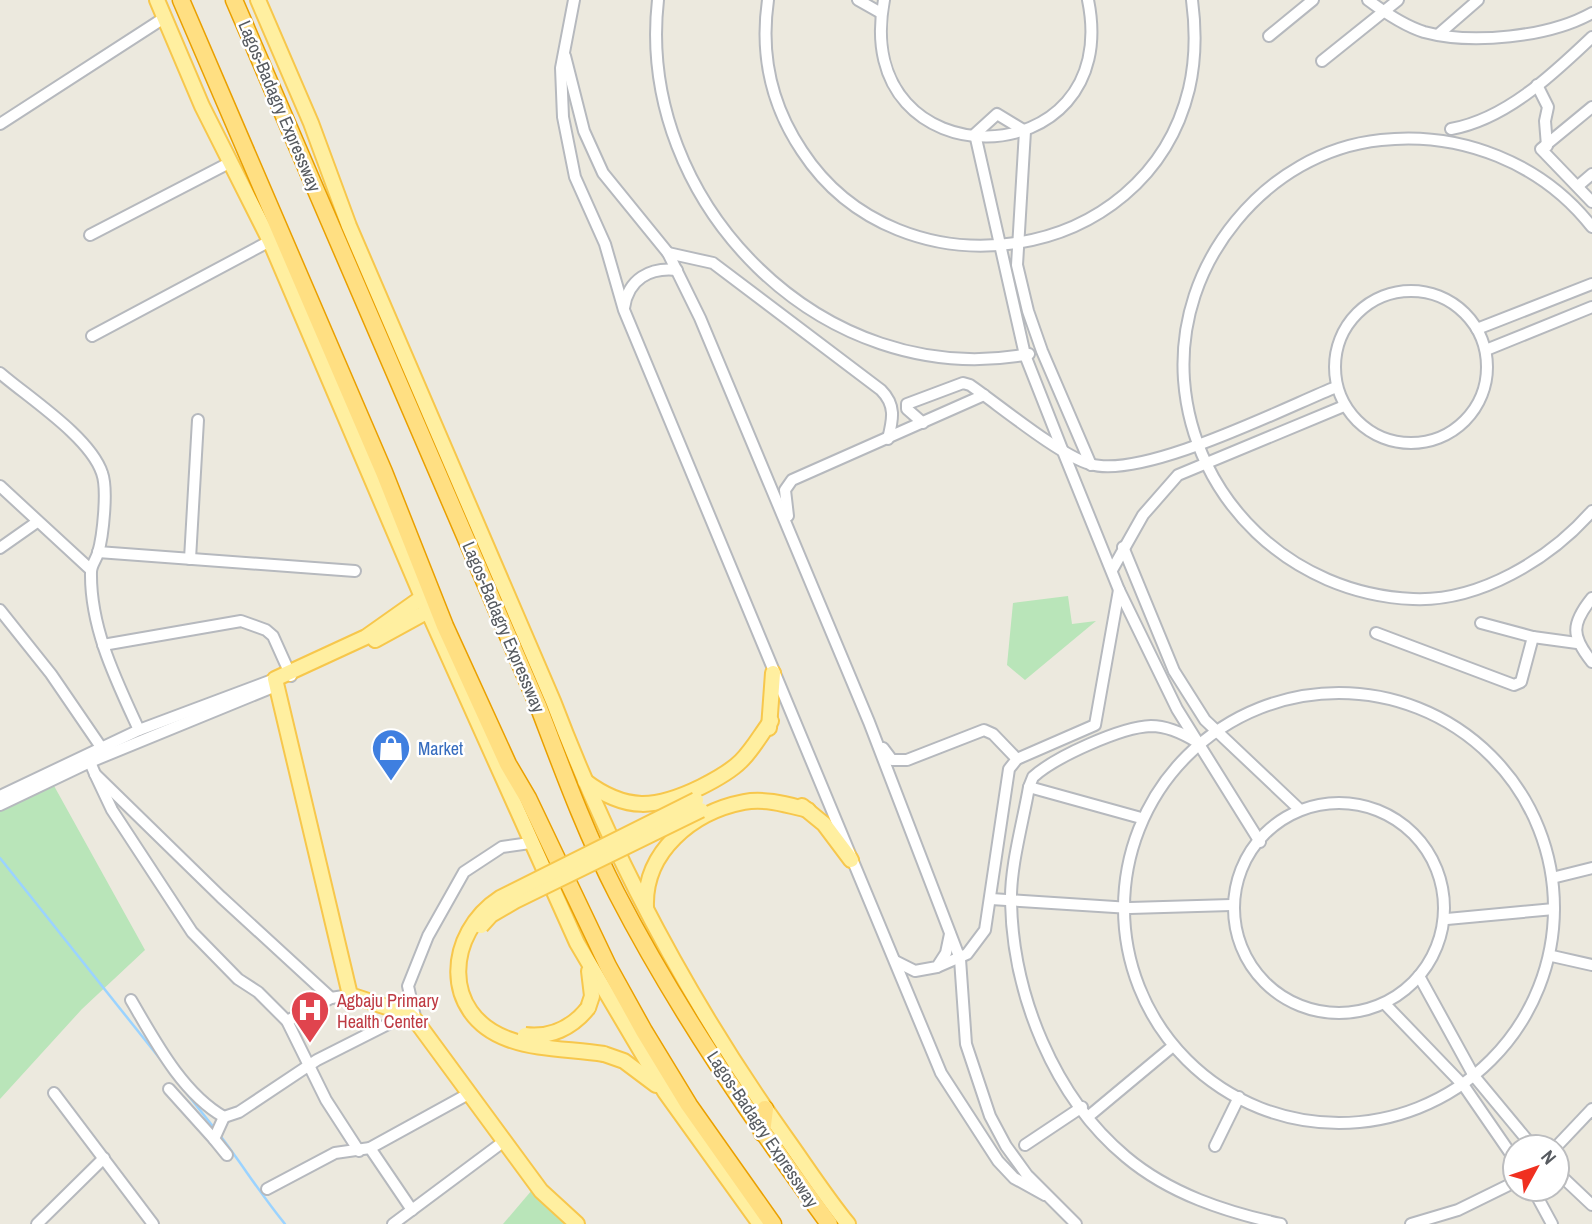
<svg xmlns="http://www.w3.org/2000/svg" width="1592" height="1224" viewBox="0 0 1592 1224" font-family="'Archivo Narrow',sans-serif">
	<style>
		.green { fill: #b9e5b9 }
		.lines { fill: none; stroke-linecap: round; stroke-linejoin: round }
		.stream { stroke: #9bd3ff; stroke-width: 2.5 }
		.minor-casing { stroke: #b6b9be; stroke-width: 14 }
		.major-casing { stroke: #f7c74c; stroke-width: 18 }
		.highway-casing { stroke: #eaa000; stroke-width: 19 }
		.minor { stroke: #fff; stroke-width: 10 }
		.major { stroke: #ffefa0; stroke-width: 14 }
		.highway { stroke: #ffdf82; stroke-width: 16 }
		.major-bridge-casing { stroke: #f7c74c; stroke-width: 18; stroke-linecap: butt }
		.major-bridge { stroke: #ffefa0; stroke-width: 14 }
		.labels { text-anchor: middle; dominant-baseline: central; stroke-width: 5; stroke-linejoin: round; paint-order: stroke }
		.street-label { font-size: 18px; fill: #575b60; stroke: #fff }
		.shop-label { font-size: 18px; fill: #366cbe; stroke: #fff; text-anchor: start }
		.health-label { font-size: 18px; fill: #be3a42; stroke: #fff; text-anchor: start }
	</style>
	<rect width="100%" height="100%" fill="#ece9de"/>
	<!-- green -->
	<g class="green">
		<polygon points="1068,596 1072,624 1096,621 1025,680 1007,665 1013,603"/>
		<polygon points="53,784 145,950 82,1009 0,1099 0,811"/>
		<polygon points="532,1190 569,1224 503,1224"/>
	</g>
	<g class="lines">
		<!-- stream -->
		<g class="stream">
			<polyline points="0,858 165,1065"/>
			<polyline points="184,1090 215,1129"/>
			<path d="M219,1134C242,1164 261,1195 285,1224"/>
		</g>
		<!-- minor casing -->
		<g class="minor-casing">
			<g id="minor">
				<polyline points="574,0 561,68 563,117 575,177 605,244 624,310 941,1073 998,1161 1014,1178 1045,1195"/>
				<path d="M658,0C635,202 823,393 1029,354"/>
				<path d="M768,0C760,55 771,105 802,151C900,301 1146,267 1189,89C1196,59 1196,30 1192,0"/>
				<polyline points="858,0 881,13"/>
				<path d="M884,0C849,184 1125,180 1088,0"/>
				<path d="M1368,0C1384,12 1405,26 1424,32C1472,45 1549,37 1592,13"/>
				<polyline points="1440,33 1478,0"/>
				<polyline points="1269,36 1313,0"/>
				<polyline points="565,56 584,131 603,173 668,253 700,318 869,722 960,959 966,1044 990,1116 1006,1146 1027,1175 1076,1224"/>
				<polyline points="1322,61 1398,0"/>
				<polyline points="1537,85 1548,107 1545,121 1547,146"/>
				<polyline points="1592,107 1541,149 1592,202"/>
				<polyline points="0,124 164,18"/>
				<path d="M1451,129C1506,119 1552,75 1592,37"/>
				<polyline points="1578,186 1592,174"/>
				<path d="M1592,227C1542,163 1461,131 1381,140C1323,146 1272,177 1236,221C1199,266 1180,322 1184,380C1193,500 1292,594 1413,599C1479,602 1550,559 1592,511"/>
				<polyline points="90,235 229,163"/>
				<path d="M668,253L713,263L881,390C896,405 893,419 888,439"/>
				<circle cx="1411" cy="367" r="76"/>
				<path d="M624,308C628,279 650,267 677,270"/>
				<polyline points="1477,329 1592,284"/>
				<polyline points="92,336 270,241"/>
				<polyline points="1486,350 1592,307"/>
				<path d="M0,373C29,398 90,437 102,473C108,489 103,536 98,553C96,560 91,565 91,572C90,628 116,680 139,730"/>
				<path d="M923,423L907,409V404L963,383L970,385C999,405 1059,455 1090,464C1142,480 1282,409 1336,387"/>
				<polyline points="1091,465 1042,351 1028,311 1017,265 1025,131 997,114 975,134 1025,355 1062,449 1119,590 1177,709 1260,842"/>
				<polyline points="0,486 90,569"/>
				<polyline points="788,516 785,490 792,480 984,395"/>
				<polyline points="1123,547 1174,671 1205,720 1298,808"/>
				<polyline points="0,548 37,522"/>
				<polyline points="98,552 355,571"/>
				<polyline points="190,559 198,420"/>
				<polyline points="1112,570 1143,515 1178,475 1344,406"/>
				<path d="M1592,598C1571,624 1571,636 1592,662"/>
				<polyline points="0,610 51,674 103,750"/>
				<polyline points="1481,623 1533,637 1577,643"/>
				<polyline points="1376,633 1514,685 1521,682 1533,637"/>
				<polyline points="103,645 241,621 266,630 273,636 291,676"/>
				<circle cx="1339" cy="908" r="215"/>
				<path d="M1197,742C1184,734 1166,726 1151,726C1121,727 1055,757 1033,777L1029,787C1023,822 1010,867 1011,902C1013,995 1054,1097 1126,1157C1170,1194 1226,1212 1281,1224"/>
				<polyline points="883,748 892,760 907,760 984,730 993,734 1017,759"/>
				<polyline points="90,762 95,774 221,897 331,998"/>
				<polyline points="95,774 112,810 192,932 238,979 258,992 287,1021 326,1100 359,1151"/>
				<polyline points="1029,787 1141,818"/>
				<polyline points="0,796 139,730 275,679"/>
				<circle cx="1339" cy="908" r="105"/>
				<polyline points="0,805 90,762 278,685"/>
				<polyline points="1552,878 1592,868"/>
				<polyline points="991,899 1130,908 1231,905"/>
				<polyline points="1447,919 1554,909"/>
				<polyline points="1552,956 1592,965"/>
				<polyline points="895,961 915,971 937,967 946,953 950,934"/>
				<polyline points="937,967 967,954 985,930 1009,769 1017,759 1095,725 1119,590"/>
				<polyline points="1419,976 1474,1076 1533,1147"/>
				<path d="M131,1000C155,1041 182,1093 224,1117L239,1112L317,1060L408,1014"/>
				<polyline points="1385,1004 1464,1086 1515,1160"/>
				<polyline points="287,1021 331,998 350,995"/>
				<polyline points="416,1021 408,986 428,936 464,872 502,847 530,843"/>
				<polyline points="169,1089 214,1139"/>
				<polyline points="54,1093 153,1224"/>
				<polyline points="1089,1116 1173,1046"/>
				<polyline points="224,1117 214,1139 227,1155"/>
				<polyline points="1025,1145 1082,1107"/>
				<polyline points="1215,1146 1239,1097"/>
				<polyline points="1556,1147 1592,1109"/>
				<polyline points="370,1148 412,1210"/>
				<polyline points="1557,1172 1592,1205"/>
				<polyline points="267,1189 335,1153 370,1148 470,1093"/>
				<polyline points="1533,1189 1552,1224"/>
				<polyline points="37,1224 104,1158"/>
				<polyline points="393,1224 503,1142"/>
				<polyline points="1411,1224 1458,1210 1515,1182"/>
			</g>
		</g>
		<!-- major casing -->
		<g class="major-casing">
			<g id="major">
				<polyline points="157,0 202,106 270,241 428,611 577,943 665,1092 760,1224"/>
				<path d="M258,0L311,123L349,226L553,701C612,856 689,1002 786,1138C806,1166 826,1197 848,1224"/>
				<polyline points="424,596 366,637 275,679 350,995 408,1014 416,1021 541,1191 577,1224"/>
				<polyline points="375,640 428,611"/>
				<polyline points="769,728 773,673"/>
				<path d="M585,781C626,812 656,809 701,787C715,780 730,772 741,761C753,749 761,734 771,721"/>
				<polyline points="802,806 824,824 851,860"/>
				<path d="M646,907C644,852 692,812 744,802C766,798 788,805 808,810"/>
				<polyline points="588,1008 592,996 589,971"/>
				<polyline points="604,1054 624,1061 656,1085"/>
			</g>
		</g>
		<!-- highway casing -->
		<g class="highway-casing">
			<g id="highway">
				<polyline points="181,0 384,472 445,626 508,764 528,798 608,966 644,1031 689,1105 773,1224"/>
				<path d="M234,0L539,708C563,771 586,834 617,894C677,1010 752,1119 829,1224"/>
				<polyline points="762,1133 765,1109"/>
			</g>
		</g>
		<!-- minor -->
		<use href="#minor" class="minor"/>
		<!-- major -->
		<use href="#major" class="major"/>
		<!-- highway -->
		<use href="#highway" class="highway"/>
		<!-- major-bridge casing -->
		<g class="major-bridge-casing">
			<g id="major-bridge">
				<polyline points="481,926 491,915 515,901 701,810"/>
				<path d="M525,1035C550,1038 572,1028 588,1008"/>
				<path d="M604,1054C574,1049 537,1050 508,1039C440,1014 446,933 500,898L696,800"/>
			</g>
		</g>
		<!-- major-bridge -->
		<use href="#major-bridge" class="major-bridge"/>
	</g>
	<!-- icons -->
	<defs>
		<g id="shop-pin" transform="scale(2.0125)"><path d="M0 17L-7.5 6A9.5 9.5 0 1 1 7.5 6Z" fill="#3f7fe0" stroke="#fff"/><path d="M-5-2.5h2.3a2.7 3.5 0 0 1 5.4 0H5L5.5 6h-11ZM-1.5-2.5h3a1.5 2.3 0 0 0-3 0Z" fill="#fff"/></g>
		<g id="hospital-pin" transform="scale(2.0125)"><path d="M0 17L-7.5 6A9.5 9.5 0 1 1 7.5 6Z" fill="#e0444e" stroke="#fff"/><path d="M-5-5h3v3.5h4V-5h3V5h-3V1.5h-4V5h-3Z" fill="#fff"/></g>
	</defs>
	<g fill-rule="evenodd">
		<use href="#shop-pin" x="391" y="748"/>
		<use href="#hospital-pin" x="310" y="1010"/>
	</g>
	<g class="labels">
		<!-- street labels -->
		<g class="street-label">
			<text transform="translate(280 106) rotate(67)">Lagos-Badagry Expressway</text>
			<text transform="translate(504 627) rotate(67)">Lagos-Badagry Expressway</text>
			<text transform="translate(763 1129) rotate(56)">Lagos-Badagry Expressway</text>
		</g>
		<!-- shop labels -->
		<g class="shop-label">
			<text x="418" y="748">Market</text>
		</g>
		<!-- health labels -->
		<g class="health-label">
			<text x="337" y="1000">Agbaju Primary<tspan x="337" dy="21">Health Center</tspan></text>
		</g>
	</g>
	<!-- north arrow -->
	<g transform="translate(1536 1168) rotate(50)"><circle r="33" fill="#ffffff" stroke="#bcbdbf" stroke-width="2"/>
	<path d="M0-5L12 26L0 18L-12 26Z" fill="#f03020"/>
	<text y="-10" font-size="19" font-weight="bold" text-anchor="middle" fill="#575b60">N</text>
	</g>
</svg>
